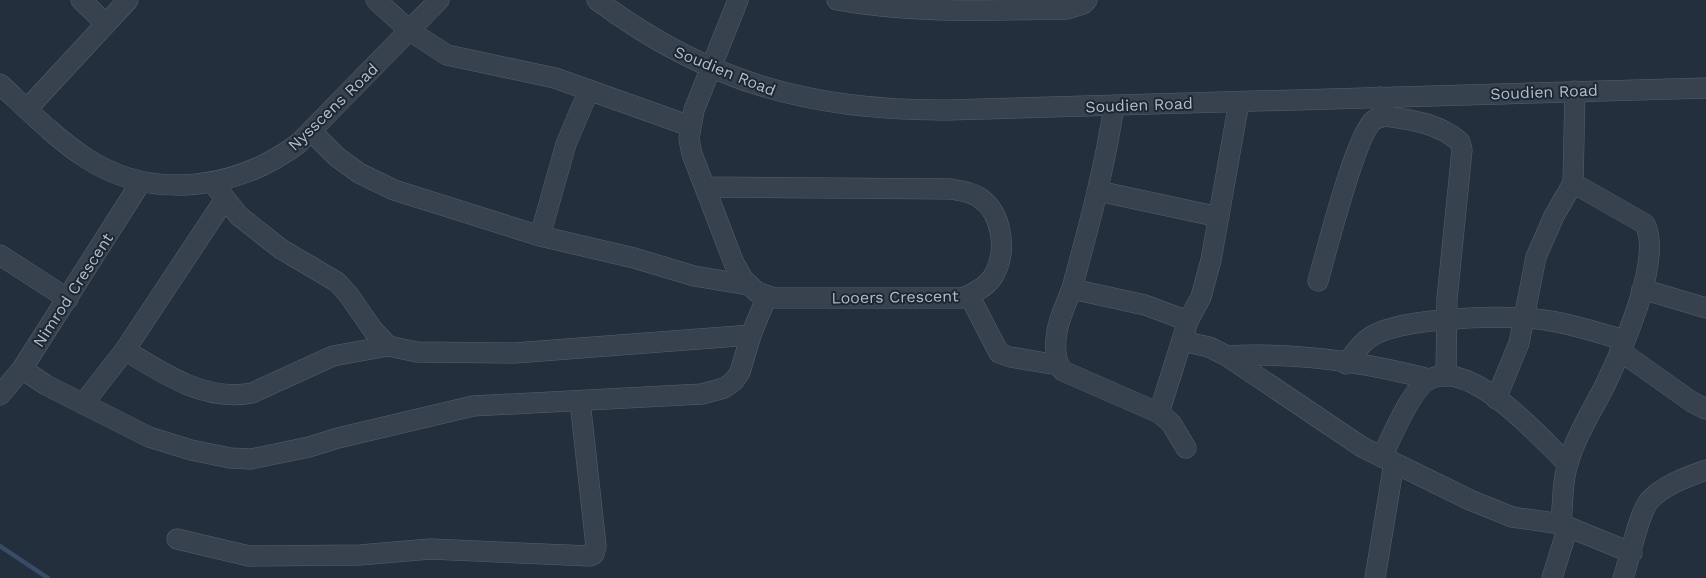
<svg xmlns="http://www.w3.org/2000/svg" width="1706" height="578" viewBox="0 0 1706 578" font-family="'Work Sans',sans-serif">
	<style>
		.lines { fill: none; stroke-linecap: round; stroke-linejoin: round }
		.stream { stroke: #394c67; stroke-width: 4.5 }
		.minor-casing { stroke: #565f6c; stroke-width: 21 }
		.minor { stroke: #38414e; stroke-width: 20 }
		.labels { text-anchor: middle; dominant-baseline: central; stroke-width: 4; stroke-linejoin: round; paint-order: stroke }
		.street-label { font-size: 16px; fill: #b4bcc9; stroke: #1d2633 }
	</style>
	<rect width="100%" height="100%" fill="#242f3e"/>
	<g class="lines">
		<!-- stream -->
		<polyline class="stream" points="0,546 48,578"/>
		<!-- minor casing -->
		<g class="minor-casing">
			<g id="minor">
				<polyline points="81,0 106,24"/>
				<polyline points="376,0 410,31 447,55 555,78 690,126"/>
				<path d="M597,0C708,83 812,111 949,110L1706,88"/>
				<path d="M837,0C913,14 990,10 1067,9L1083,4L1087,0"/>
				<path d="M0,84C28,110 55,138 86,158C153,202 238,189 299,143L439,0"/>
				<path d="M1380,97L1385,116C1412,120 1438,123 1460,142L1462,150L1447,299L1446,376"/>
				<path d="M1114,106C1105,166 1090,222 1074,281C1069,301 1057,318 1056,339C1055,351 1056,363 1063,371L1159,413L1171,423L1186,448"/>
				<polyline points="27,109 128,0"/>
				<polyline points="311,131 337,157 359,173 394,190 540,236 634,258 694,276 748,285"/>
				<polyline points="212,182 239,216 281,249 337,282 348,294 373,330 388,346 417,352 515,353 751,335"/>
				<path d="M706,187L951,189C961,191 972,192 980,198C1002,213 1007,250 995,273C989,286 975,293 962,298H774L757,292L743,279L734,263L692,154L689,139L694,110L738,0"/>
				<polyline points="1098,191 1219,217"/>
				<polyline points="540,236 566,144 589,90"/>
				<polyline points="0,255 68,299"/>
				<path d="M1318,281C1326,253 1356,133 1374,120C1377,118 1382,117 1385,116"/>
				<polyline points="1072,289 1145,305 1188,321"/>
				<polyline points="1642,289 1706,308"/>
				<polyline points="969,295 999,353 1010,357 1058,365"/>
				<polyline points="1182,341 1209,347 1227,356 1362,447 1470,500 1512,517 1561,524 1632,553"/>
				<path d="M125,350C162,373 205,402 252,393L333,356L388,346"/>
				<polyline points="1620,351 1692,402 1706,409"/>
				<path d="M1227,356C1294,352 1364,362 1429,379"/>
				<path d="M1346,364C1353,355 1360,344 1369,338C1396,318 1490,316 1523,318C1557,319 1592,331 1624,340"/>
				<polyline points="22,369 46,385 149,437 191,450 230,458 251,459 309,447 338,438 473,406 702,394 724,388 734,381 740,372 751,335 767,296"/>
				<polyline points="0,395 22,369 141,182"/>
				<polyline points="1496,399 1519,343 1536,257 1554,216 1573,183"/>
				<polyline points="83,404 125,350 225,199"/>
				<polyline points="1159,413 1188,321 1201,297 1211,260 1239,102"/>
				<path d="M1382,457C1391,438 1412,387 1430,379C1473,359 1540,438 1568,464"/>
				<path d="M1561,524C1563,502 1562,478 1570,457C1579,429 1596,405 1608,379C1625,343 1662,259 1645,224L1573,183L1575,91"/>
				<polyline points="177,539 249,556 360,555 430,549 590,556 594,554 596,546 580,401"/>
				<polyline points="1375,578 1394,463"/>
				<polyline points="1552,578 1568,527"/>
				<path d="M1623,578C1630,559 1638,515 1649,501C1663,485 1687,477 1706,470"/>
			</g>
		</g>
		<!-- minor -->
		<use href="#minor" class="minor"/>
	</g>
	<g class="labels">
		<!-- street labels -->
		<g class="street-label">
			<text transform="translate(725 71) rotate(22)">Soudien Road</text>
			<text transform="translate(1544 92) rotate(-2)">Soudien Road</text>
			<text transform="translate(1139 105) rotate(-2)">Soudien Road</text>
			<text transform="translate(333 107) rotate(-44)">Nysscens Road</text>
			<text transform="translate(73 290) rotate(-57)">Nimrod Crescent</text>
			<text transform="translate(895 297) rotate(-1)">Looers Crescent</text>
		</g>
	</g>
</svg>
